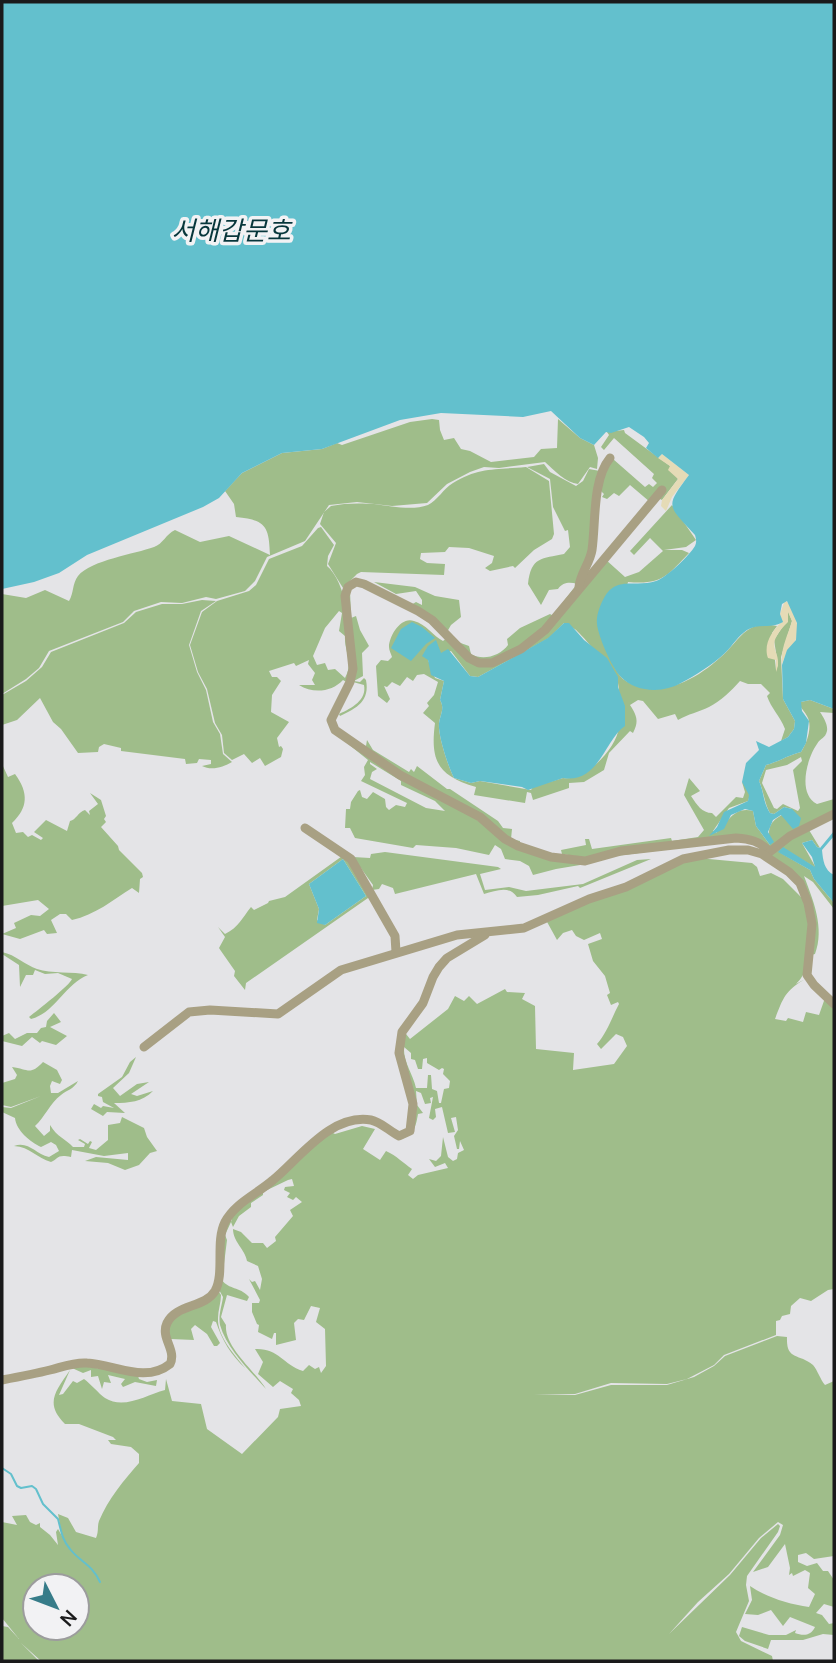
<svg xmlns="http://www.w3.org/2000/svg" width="836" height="1663" viewBox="0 0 836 1663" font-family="Manrope,'Noto Sans KR',sans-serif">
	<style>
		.green { fill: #9fbd8a; fill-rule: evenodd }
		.sand { fill: #e5dbb6 }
		.water { fill: #63c0cd }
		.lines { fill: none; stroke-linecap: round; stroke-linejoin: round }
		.stream { stroke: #63c0cd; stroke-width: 2 }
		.minor { stroke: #a8a083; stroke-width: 9 }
		.labels { text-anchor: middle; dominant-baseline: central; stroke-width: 7; stroke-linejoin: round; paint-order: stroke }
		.water-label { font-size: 26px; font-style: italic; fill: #07363b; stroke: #f2f2f4 }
	</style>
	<rect width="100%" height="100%" fill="#e4e4e7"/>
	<!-- green -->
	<g class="green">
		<path d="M432,419L439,420L440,430L444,440L454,438L461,449L470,451L491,462L534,457L541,449L557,448L558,419L580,438L594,445L598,458L597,469L590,467L578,484C566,483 554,470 545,462L499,468L484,467L470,472L447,484L427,503L392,506L357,502L329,505L305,541L267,557L255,581L245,591L216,599L206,597L182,603L161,602L134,611L123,622L49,651L39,668L26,679L2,694V594L26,598L45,590L69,601C74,593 72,584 78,576C91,560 135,554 154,547C163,544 166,534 175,530L200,542L229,536L270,555C269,526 266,520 236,517L234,504L225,491L242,473L282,453L322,449L337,443L342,445L410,422Z"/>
		<polygon points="624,430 625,433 670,466 678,479 662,500 658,498 650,502 630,485 619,496 614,493 607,499 602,497 604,494 601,491 603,471 613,459 645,487 649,484 653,487 657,483 652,478 654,474 614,438 604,450 601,447 609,435 607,432"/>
		<path d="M544,464L550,472L576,486L583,481L589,469L600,471L591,545L578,588L554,614L577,584C570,582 563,582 558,589L549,590L541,605L528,584C531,556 542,559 564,554L570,547L568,530L565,531L553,507L550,479L527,467Z"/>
		<path d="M526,467L549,481L554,534L552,539L534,550L515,568L513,566L490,571L485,568L492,563L494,556L469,548L449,547L445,552L421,553L420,559L427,563L445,564L444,575L361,572L357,574L343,588L328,564L336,543L320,524L324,512L331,506C344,503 361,503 374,504C391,506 412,511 428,505C437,501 444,488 453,483C479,467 496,470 526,467Z"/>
		<path d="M672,505L696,540L686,547L664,550H682L689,553C667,576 662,585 628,582L609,656C613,663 617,674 623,679C658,704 702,677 728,650C737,641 743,630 756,626C763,624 770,625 777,626L772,633L776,670L778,665L774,640L783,626L788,611L792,621L781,657L783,699L795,721L794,729L788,737L781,741L785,729C780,716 771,708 767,696L770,693L761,684H748L740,681C731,691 721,701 709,707C699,712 688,714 678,720L675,714L658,719L643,701L638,700L630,705C637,716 639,721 633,733L630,731L609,753L604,770L584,782L569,783V788L533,800L531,793L527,792L525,803L474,795L476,787C438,776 430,761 435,723L423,713L429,706L427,703L434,695L438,682L424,674L417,675L413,681L407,677L400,686L392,682L387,687L384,686L390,699L387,703L378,696L376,666L381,660L388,661L392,657C391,654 389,650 389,647C389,636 401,616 414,621C426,624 433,636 443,641L448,637L482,666L533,643L605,559L625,577L639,572L663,551L650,538L634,555L630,551ZM564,623C568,626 575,628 578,632C585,638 616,676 618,683C620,695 621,715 619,727C617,748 585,782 563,778L533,787L531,790L480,781L471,783L454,778C448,766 440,741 439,728C438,717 446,710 440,700L444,681L435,678L428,660L451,651L470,676L478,677L549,638Z"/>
		<path d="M321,527L334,545L328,556L327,566C346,582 352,631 352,655C353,664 350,674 348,683L343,680C332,692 313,694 299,685H315L312,680L315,673L308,664L309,660L296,666L294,663L269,671L272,677H277L281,681L272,695L271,712L289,722L277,738L279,747L281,746L283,749L281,757L265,766L260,758L252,763L244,754L232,760L224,753L222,735L215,723L207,689L198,672L190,645L202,612L217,601L249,591L256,585L269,559L302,546L318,528ZM339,611L342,613L339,631L345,636C344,652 354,661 345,678L335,669L328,670L325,663L317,665L313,656L325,628Z"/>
		<polygon points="374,582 415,587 435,596 459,600 461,617 451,625 447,632 411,605 416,602 422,605 422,600 416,591 396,594"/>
		<path d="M350,590L351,618L356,616L360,630L369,646L362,653L363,676L354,681L360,682L364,678L366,680C370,701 357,708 340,716L339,714C352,708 367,700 364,685L353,682L347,597Z"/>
		<path d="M202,600L216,601L201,611L189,645L197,672L206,690L213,722L220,734L223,754L232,762C223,767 212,771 202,766L211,764V760L199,759L197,763L186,764L185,759L121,751V748L104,744L99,747L98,752L78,753L61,729L53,722L40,698L17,720L2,725V695L26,681L42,667L51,652L124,623L136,612L162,604H182Z"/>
		<path d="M550,614L555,617C539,635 501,671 475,660C467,656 461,647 455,641L469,646L471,654C483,661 500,656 508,645L507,639L520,628Z"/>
		<path d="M810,700L834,709V713L820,712C824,718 828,725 827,731C825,739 821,737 817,744C807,758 797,794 817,804L834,799V812L771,847L752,838L594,859L562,854L561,850L586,845L585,839H589L592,849L671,838L672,841L698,837L704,830L684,795L689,778L700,791L691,796C697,805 702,813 712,813L716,817L736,797L743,798L745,792L742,782L745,784L750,795L748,801L729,808L713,831L716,833C728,822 734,806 753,811L756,826L770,845C766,822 773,820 792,809L784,807L774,814L770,813C764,802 764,792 759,781L766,765C778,762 791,754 801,752C807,743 813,726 807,716C805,712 802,709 800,706L801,702ZM801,757L802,761L793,770L800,808L798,811L783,804L777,809L774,808L762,783L766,770L787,765Z"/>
		<path d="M337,735L455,804L505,840L586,864L556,869L533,875L529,866L520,861L505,859L501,849L495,845L489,855L456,848L416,845L413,848L355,838L350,828H345L346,809H350L351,802L358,791L360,790L362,797L367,799L373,792L385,799L386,807L389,810L396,805L405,807L407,803L361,781L365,775L364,767L368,760ZM370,762L401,781V785L435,801L445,811L426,808L370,779L372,772L377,769L370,764Z"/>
		<polygon points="367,740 373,750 409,772 411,769 414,772 417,766 447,789 450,789 498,821 503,828 512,829 511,839 520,841 520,845 413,781 362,745 366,746"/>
		<path d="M2,764L8,777L15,774C29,793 28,808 12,823L16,833L23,832L28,837L32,835L41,840L43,838L34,832L46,820L67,831L70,821C76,820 78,812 85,810L90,815L89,811L98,804L90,793L101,800L106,816L104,819L106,822L101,827L118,846L119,850L142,873L143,877L140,879L139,893L132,888C113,900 95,915 72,920L66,914H60L51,920L57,933L47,934L44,930L20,939L2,934L16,928L14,923L31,915L40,916L49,909L38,900L2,906Z"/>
		<path d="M834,815L809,830L820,848L817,847L812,840L802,843L816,868L783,848L779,852L810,870L814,879L834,903V909L813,882L804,876C813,900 825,928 815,954L811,955L810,975L834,1002L815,985L808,975V964L814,931L805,888L790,870L769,855L796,834Z"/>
		<path d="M740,850C796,858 819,902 807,955C804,969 807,973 796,984L807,978L834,1006V1289L828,1290L811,1301L800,1298L791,1306L790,1314L782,1316L780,1320L776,1321V1335L724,1355L714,1365L687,1379L667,1384L611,1383L575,1394L534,1395H575L611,1385H667L694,1377L714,1366L725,1356L777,1336L787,1337C786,1361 799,1353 813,1365C818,1371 820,1379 825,1385L834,1381V1556L814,1559L806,1553L798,1555V1562L807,1566L817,1563L823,1571H828L834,1580V1607L824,1604L816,1613L822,1615L829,1624L834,1623V1635L823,1634L803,1640H771L768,1649L745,1641L739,1636L742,1627L769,1635H786L796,1630L795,1633C803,1636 811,1636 815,1627L790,1617L783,1626L771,1610L758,1615L745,1614L752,1600L750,1586C766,1597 788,1604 809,1607L815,1594L808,1588L810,1573L805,1570L793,1576L792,1573L789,1575L790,1568L785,1544L768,1567L753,1572L780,1535L783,1525L778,1522L759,1538L729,1574L698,1602L669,1634L730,1575L761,1538L778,1524L780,1526L778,1532L747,1576L746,1585L749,1601L736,1632L741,1641L772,1656L773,1661H41L21,1643L39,1661H2V1626L8,1627L19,1639L2,1618V1522L17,1525L12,1516L26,1515L30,1522L36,1525L40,1523V1527L50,1535L58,1545L56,1532L58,1529L62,1536L58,1514L68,1518L76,1532L96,1538C99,1531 97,1527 99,1521C108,1499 124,1480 139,1463V1454L131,1447L111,1444L108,1440H116L113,1437L79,1424H65C44,1403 56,1391 70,1370L59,1395L63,1394L73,1381L77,1383L84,1379C91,1384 98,1393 105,1398C124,1410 146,1395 165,1390L166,1379L172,1401L201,1404L207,1429L242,1454L278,1417L280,1409L301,1406L299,1400L291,1393L293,1389L280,1381L273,1387L258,1374L263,1362L255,1349C279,1348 282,1364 303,1371L309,1365L315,1369L319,1367L321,1373L326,1366L325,1329L316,1322L320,1308L311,1306L304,1320L298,1319L294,1323L296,1340L276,1345V1333H274L272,1339L258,1332L259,1325L257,1324L252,1312V1303H259L260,1300L249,1279L252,1282L255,1281L260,1290L262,1279L258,1266L247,1261C245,1249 233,1242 233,1229L241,1232L252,1243H263L267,1248L276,1241L275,1237L293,1216L290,1210L302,1202L296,1197L293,1200L287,1197L290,1193L284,1190L285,1187L294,1186L292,1179L288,1180L263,1192V1195L251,1203V1207L239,1216L233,1227L231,1222L225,1235L227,1240L222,1280C229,1290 239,1286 249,1297L247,1301L227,1295L221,1317L226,1325C224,1347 255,1371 266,1389C249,1370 227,1349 220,1325C218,1316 222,1305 223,1297L218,1288L223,1233L231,1217V1222C234,1207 250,1200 262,1192C285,1175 301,1152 323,1135L326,1137L324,1135C337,1126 360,1117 375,1123C384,1127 392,1133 400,1138C431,1131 404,1071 401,1052C400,1046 401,1041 403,1035L406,1034L410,1039L448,1009L455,996L464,1001L469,996L477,1004L505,989L507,992L525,993L522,999L535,1006L536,1049L574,1053L573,1070L614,1064L627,1046L623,1037L616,1034L601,1049L597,1044C607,1033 612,1017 619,1004L618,1002L611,1005L607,995L610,993L605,976L593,961L588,944L602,939L600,933L584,940L576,936L572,930L563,933L557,940L546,920L590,900L645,880L683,860ZM740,851C767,855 798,873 806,902L783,879L771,873L760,876L757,867L752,863L698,858ZM805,979L825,998L819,1015L806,1012L803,1022L788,1018L786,1021L775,1019C783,998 785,991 805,979ZM404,1047L411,1053V1059L415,1060L418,1069H422L423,1059L427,1058V1063L439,1070L442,1068L444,1069L443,1074L450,1081L449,1088L444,1089L441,1103H439L437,1091L432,1089L431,1075H428L427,1088H416C413,1074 403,1062 404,1047ZM416,1091L421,1093L425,1104L431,1103L430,1098L433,1097L429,1118L433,1120L436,1117L435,1109L442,1107L448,1133L455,1132L451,1118L456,1117L458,1130L454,1136L457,1149H459L460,1141L464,1150L458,1153L457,1159L453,1161L448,1157L443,1137L441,1156L436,1161L429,1159L435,1167L445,1163L448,1168L418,1175L413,1179L408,1175L412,1169C403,1163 397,1156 386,1151L380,1160L363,1149L375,1129L362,1126L335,1134L331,1132C365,1115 371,1123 401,1139C414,1135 416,1126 418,1114L423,1113L417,1105ZM35,1586H77V1628H35Z"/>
		<path d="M385,852L498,867L501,869L480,874L485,890L509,887L526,891L583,884L637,860L651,859L580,888L578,886L538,895L517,897C509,885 496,891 484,894L476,874L395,894L393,888L382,884L379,889L372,890L373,885L353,857L370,858L371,854Z"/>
		<path d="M345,854L369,895L368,898L246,983L245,990L234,976L235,971L221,951L219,948L225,937L218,927L225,934C239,927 242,918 251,907L254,910L268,903L269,901L285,897ZM343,859L366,896L325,925L317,920L319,909L309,884Z"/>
		<path d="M2,952C16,955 25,965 37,969C51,974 73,971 88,975C65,984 55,1013 31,1019L29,1017C38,1010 70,985 72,979L58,973L45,974L35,970L33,975H26L20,987L19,965L2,954Z"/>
		<polygon points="54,1013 61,1022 50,1027 67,1036 56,1045 42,1041 40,1043 32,1037 22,1046 2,1041 2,1036 9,1033 15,1039 27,1033 37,1033 41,1028 46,1027 47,1021"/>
		<path d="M136,1057L129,1073L113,1088L120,1096L137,1084L149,1082L131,1094L137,1096L153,1091C142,1102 129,1103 114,1103L125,1113L107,1112L103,1116L91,1109L94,1104L101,1108L103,1106L114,1108L103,1102L102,1097L98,1096V1094L122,1077L130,1062Z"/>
		<path d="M43,1062L57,1070L62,1080L60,1084L52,1081L50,1086L51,1093H58L78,1081C74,1089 67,1090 61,1095C50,1103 45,1117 35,1126L44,1136L50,1131V1125C57,1137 66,1139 73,1147H84L85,1144L78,1140L80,1139L88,1144L90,1141L92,1142L89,1148L96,1150L108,1140V1125L120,1123L122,1117L144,1128L147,1137L157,1151L150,1153L139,1165L125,1170L108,1163L85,1161L96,1157L128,1160V1153L104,1156L72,1150L71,1157C56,1154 59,1159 51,1162C37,1158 30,1147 14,1146C29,1141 35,1154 49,1157L59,1151L56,1145L51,1142L41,1147C30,1142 16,1130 15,1118L2,1112V1107L11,1108L41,1096L11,1107L2,1105V1083L15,1079L17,1075L12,1067C28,1069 30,1076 43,1062Z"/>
		<path d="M217,1289L221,1295C221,1303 218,1310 218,1318C217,1336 234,1354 245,1368C231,1355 222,1340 216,1322L213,1321L211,1327L220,1343L217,1346H214L207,1334L195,1325L191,1329L194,1340L171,1339L176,1357L172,1367L138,1376L139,1379L147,1382L157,1380L156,1386L135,1382L123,1387L121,1384L125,1379L108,1375L111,1383L104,1382L102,1389L98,1376L91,1377V1370L83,1373L72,1368L76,1365L122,1372L171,1366L167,1333L170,1320Z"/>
	</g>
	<!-- sand -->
	<g class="sand">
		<polygon points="662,454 689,475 672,497 666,511 661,506 662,500 678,479 668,470 670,466 658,458"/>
		<path d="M785,600C795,609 800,625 796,639C793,648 784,654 782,665C780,649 788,635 792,621L788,612V622C760,650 785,649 776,672V660L768,658C763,645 772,630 782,622L780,614Z"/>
	</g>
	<!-- water -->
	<g class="water">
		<path d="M2,2H834V709L810,700L801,702L802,711L809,721L806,743L801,752C791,754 778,762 766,765L759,781C764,792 763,802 770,813L774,814L784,807L792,809L801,818L799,826L793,829L781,815L773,820L768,832L774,842L770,845L756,826L753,811L745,809L731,815L724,829L709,836L717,827L724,812L748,801L749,795L742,782L746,763L759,750L756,741L769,747L788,737L794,729L795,721L783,699L782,665L787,650L796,640L797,623L787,601L782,604L780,614L783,622C772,629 759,623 747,630C738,636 733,645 725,653C712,665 696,675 681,683C664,693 636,693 621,677C612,668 598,636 597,624C596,616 600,605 604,598C616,575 636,588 656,581C666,578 690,555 695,546C697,541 696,539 695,535C668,505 664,508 689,475L662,454L658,458L646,448L649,443L644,437L629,427L611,433L606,432L594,445L580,438L551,411L523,417L441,413L400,420L322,449L282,453L242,473L219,498L203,507L87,555L59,573L34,582L2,589Z"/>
		<polygon points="412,622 422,627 435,638 426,644 411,661 391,648 401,629"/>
		<path d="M564,623H569L584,640L607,658L618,677V687L625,706V726C605,739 599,784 563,778L528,790L522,787L480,781L471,783L454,778C448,766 440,741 439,728C438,717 446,710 440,700L444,681L431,675L428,660L422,656L428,646L436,640L441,653L448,649L470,676L478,677L548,638Z"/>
		<path d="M834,831V836L822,850C823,860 824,870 834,875V903L814,879L810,870L778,852L783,847L815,867L812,857L802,843L812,840L817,847L820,848Z"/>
		<polygon points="343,859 366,896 325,925 317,923 319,909 309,884"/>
	</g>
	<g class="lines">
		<!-- stream -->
		<path class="stream" d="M2,1468L11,1474L17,1486L21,1488L32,1486L36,1489L43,1504L58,1519C61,1530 62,1540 70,1549C80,1562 92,1564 100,1582"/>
		<!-- minor -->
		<g class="minor">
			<path d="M662,490L545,630L521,649L492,663H479L469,658L432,620L418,611L364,584L356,582L348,587L345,596L353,669L350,682L331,720L335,730L400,775L480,817L505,839L518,846L551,857L585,861L621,851L736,838C750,839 759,841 769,851"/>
			<path d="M579,587C580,574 590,563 592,550C596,523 592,480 610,458"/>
			<polyline points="305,828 351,859 395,936 396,952"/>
			<polyline points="767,854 790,836 834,814"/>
			<polyline points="144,1047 189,1012 210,1010 278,1014 341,970 457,935 524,928 589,899 626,887 683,859 729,850 748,850 762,854 789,872 800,883 808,903 812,924 807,975 814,985 834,1004"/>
			<path d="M2,1380C18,1377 34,1374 50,1370C62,1367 74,1362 87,1363C114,1364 145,1384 170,1364C177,1350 160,1338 167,1323C176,1304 205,1308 215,1291C225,1273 215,1242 225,1222C235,1203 257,1194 273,1180C299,1159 331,1113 371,1120C381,1122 389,1131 399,1136L410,1131L413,1104L399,1053L402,1032L423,1003L433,977L439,967L447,958L485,935"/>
		</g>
	</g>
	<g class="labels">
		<!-- water labels -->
		<g class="water-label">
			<text x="231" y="230">서해갑문호</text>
		</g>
	</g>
	<!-- border -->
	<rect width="836" height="1663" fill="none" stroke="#1a1a1b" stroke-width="7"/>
	<!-- north arrow -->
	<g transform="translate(56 1607) rotate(132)"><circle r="33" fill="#f2f2f4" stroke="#9c9c9d" stroke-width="2"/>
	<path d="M0-5L12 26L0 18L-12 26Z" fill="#377c89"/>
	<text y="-10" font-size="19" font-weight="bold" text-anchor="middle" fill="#1a1a1b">N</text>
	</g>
</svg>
